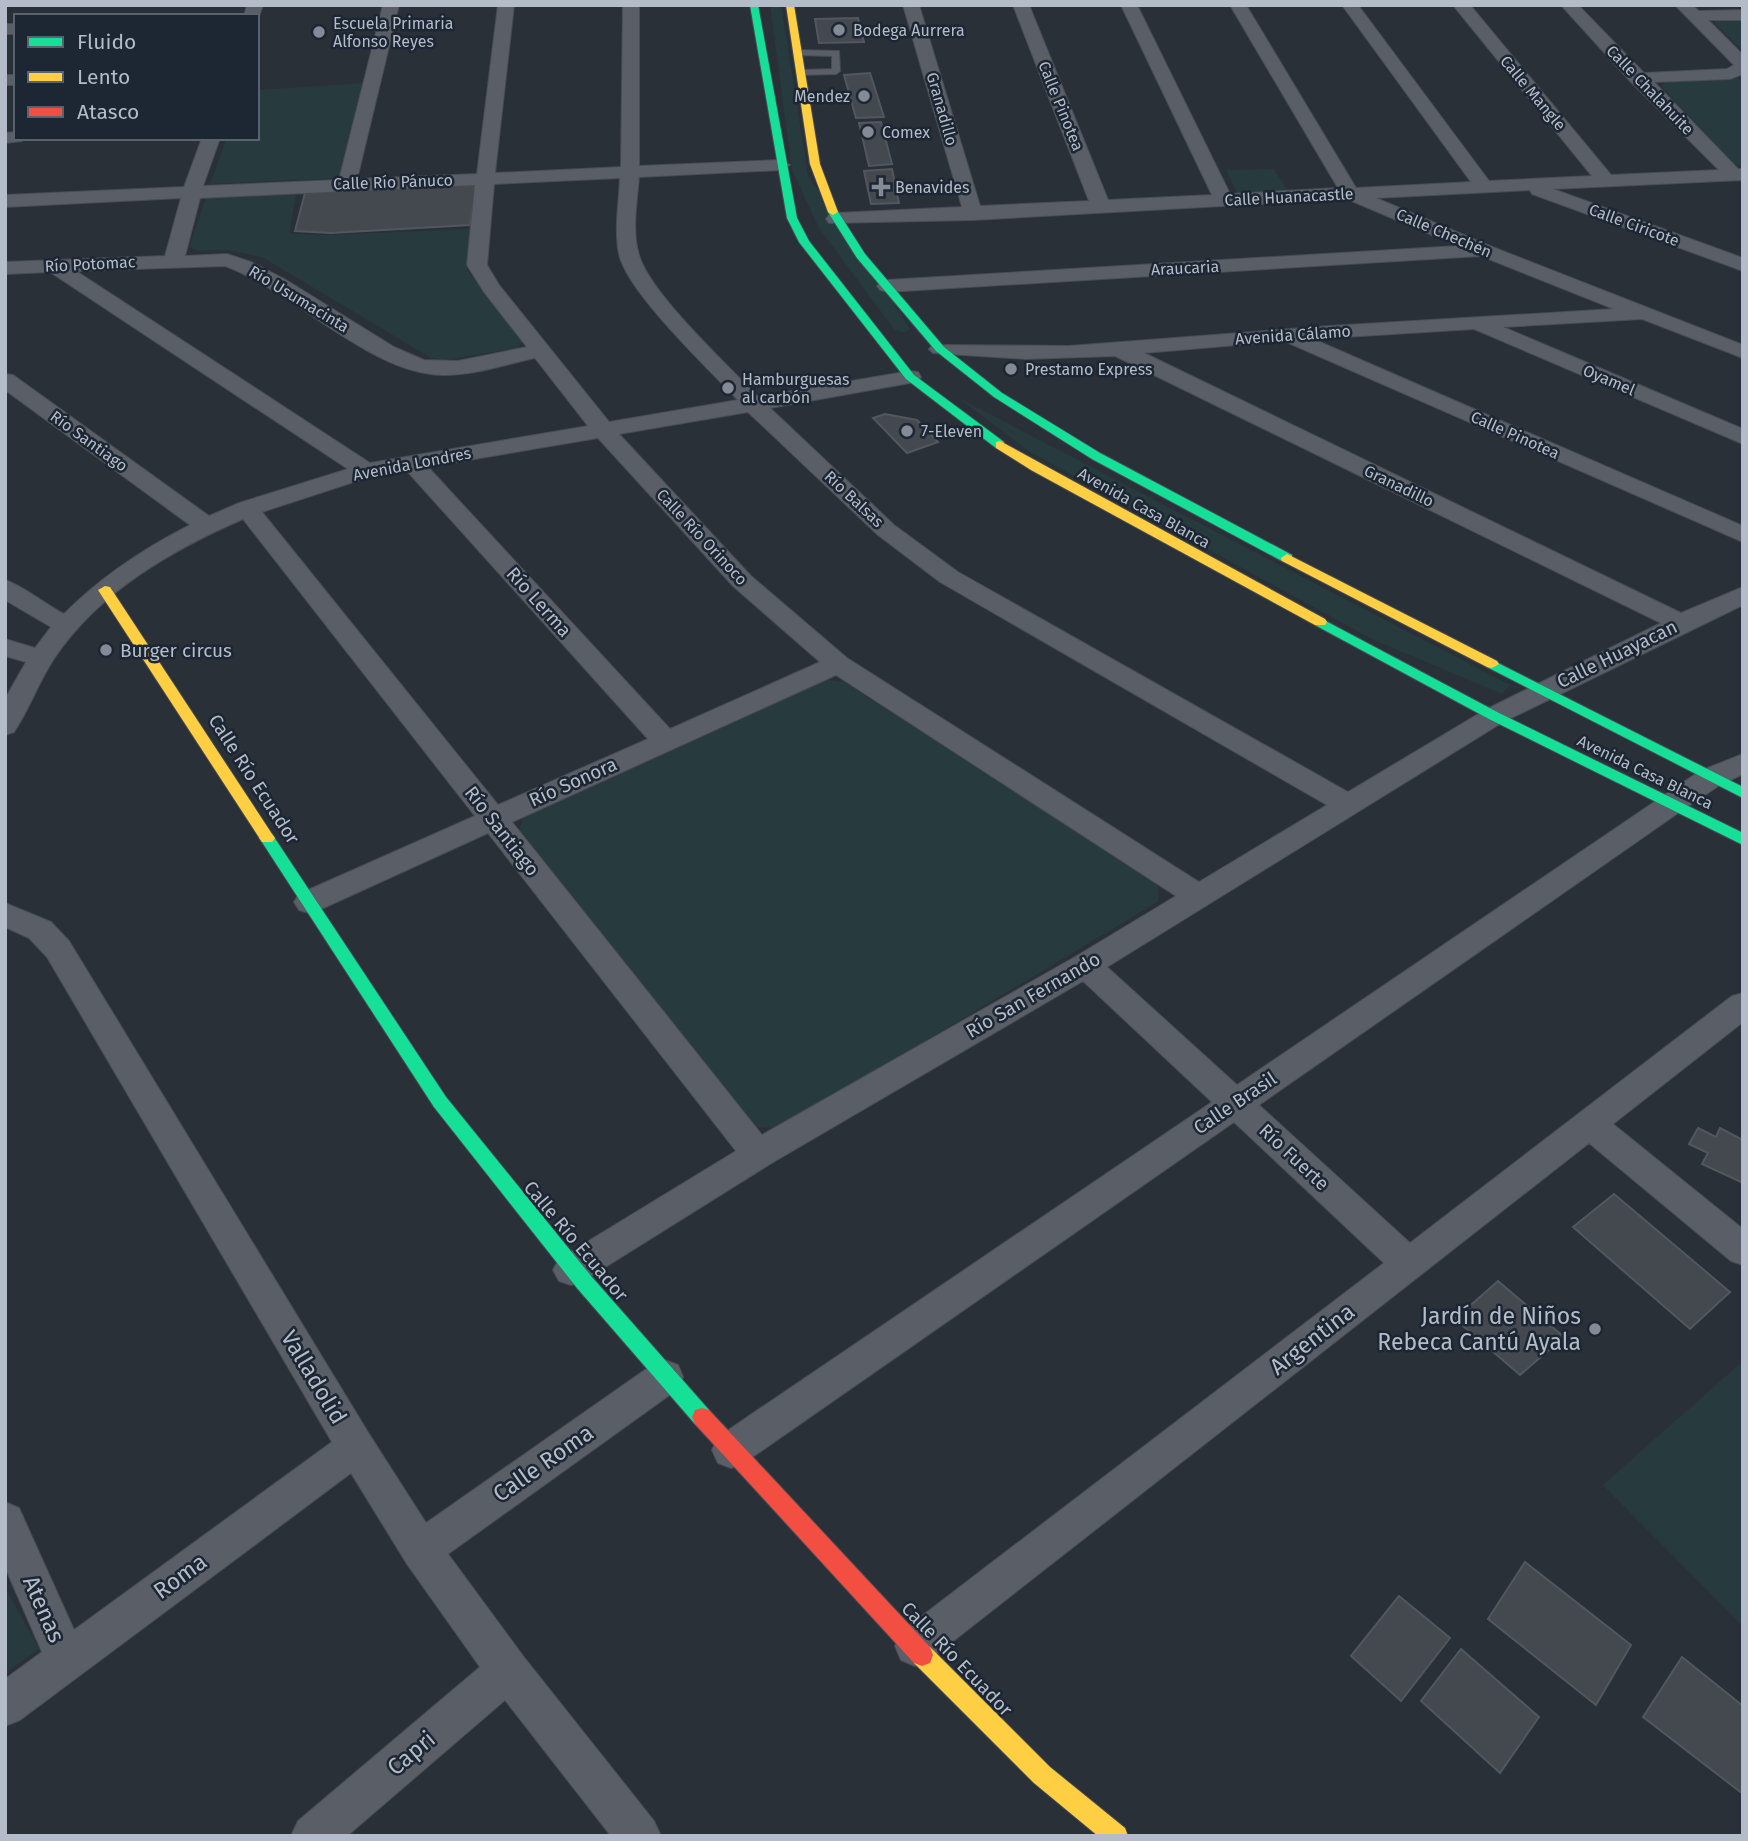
<svg xmlns="http://www.w3.org/2000/svg" width="1748" height="1841" viewBox="0 0 1748 1841" font-family="'Fira Sans',sans-serif">
	<style>
		.green { fill: #273a3e }
		.building { fill: #444950; stroke: #52575f; stroke-width: 2 }
		.lines { fill: none; stroke-linecap: round; stroke-linejoin: round }
		.lane-casing { stroke: #484c53; stroke-width: 2 }
		.street-casing { stroke: #484c53; stroke-width: 2 }
		.fast-casing { stroke: #484c53; stroke-width: 2 }
		.slow-casing { stroke: #484c53; stroke-width: 2 }
		.jam-casing { stroke: #484c53; stroke-width: 2 }
		.lane { fill: #5a5e66; fill-rule: evenodd }
		.street { fill: #5a5e66; fill-rule: evenodd }
		.fast { fill: #16e098; fill-rule: evenodd }
		.slow { fill: #ffcf43; fill-rule: evenodd }
		.jam { fill: #f24e42; fill-rule: evenodd }
		.poi-dot { fill: #848b96; stroke: #1d2633; stroke-width: 2.5 }
		.labels { text-anchor: middle; dominant-baseline: central; stroke-width: 5; stroke-linejoin: round; paint-order: stroke }
		.far-poi-label { font-size: 16px; fill: #b4bcc9; stroke: #1d2633; text-anchor: start }
		.far-street-label { font-size: 16px; fill: #b4bcc9; stroke: #1d2633 }
		.street-label { font-size: 19px; fill: #b4bcc9; stroke: #1d2633 }
		.poi-label { font-size: 19px; fill: #b4bcc9; stroke: #1d2633; text-anchor: start }
		.near-poi-label { font-size: 23px; fill: #b4bcc9; stroke: #1d2633; text-anchor: end }
		.near-street-label { font-size: 23px; fill: #b4bcc9; stroke: #1d2633 }
	</style>
	<rect width="100%" height="100%" fill="#2a3038"/>
	<!-- green -->
	<g class="green">
		<polygon points="770,5 781,5 808,175 910,329 904,333 894,329 819,228 792,170"/>
		<polygon points="1743,18 1743,51 1714,23 1718,19"/>
		<polygon points="1743,78 1743,166 1734,164 1661,86 1666,82"/>
		<polygon points="365,83 342,178 210,184 227,138 257,138 257,90"/>
		<polygon points="1274,169 1288,191 1238,194 1226,170"/>
		<polygon points="297,189 289,234 323,235 471,229 467,270 523,341 517,348 445,360 431,358 262,257 227,250 198,251 189,247 208,192"/>
		<polygon points="957,397 1510,685 1502,694 1374,640 1030,452"/>
		<polygon points="827,680 844,682 1158,884 1159,901 780,1128 751,1127 519,830 523,817"/>
		<polygon points="1743,1361 1743,1626 1603,1485"/>
		<polygon points="5,1587 39,1649 5,1673"/>
	</g>
	<!-- building -->
	<g class="building">
		<polygon points="858,18 864,42 819,43 815,19"/>
		<polygon points="870,73 884,117 856,118 844,75"/>
		<polygon points="881,122 892,164 869,166 859,123"/>
		<polygon points="892,169 899,203 871,204 864,171"/>
		<polygon points="477,183 470,225 331,233 295,231 306,189"/>
		<polygon points="885,414 917,420 938,442 907,453 873,418"/>
		<polygon points="1698,1128 1716,1137 1720,1128 1743,1140 1743,1183 1702,1164 1708,1153 1689,1144"/>
		<polygon points="1614,1194 1730,1292 1690,1329 1573,1227"/>
		<polygon points="1498,1281 1564,1337 1520,1375 1455,1319"/>
		<polygon points="1525,1562 1631,1645 1596,1705 1488,1619"/>
		<polygon points="1399,1596 1450,1638 1401,1701 1351,1656"/>
		<polygon points="1461,1649 1539,1717 1500,1773 1421,1701"/>
		<polygon points="1682,1657 1743,1706 1743,1794 1643,1717"/>
	</g>
	<g class="lines">
		<!-- lane casing -->
		<g class="lane-casing">
			<polygon id="lane" points="798,50 839,51 840,71 836,74 798,75 798,71 801,70 832,69 832,56 795,55 794,53"/>
		</g>
		<!-- street casing -->
		<g class="street-casing">
			<g id="street">
				<polygon points="247,5 263,5 258,19 257,16 244,16"/>
				<path d="M383,5H399L357,179L477,174L498,5H514L495,173L621,167L623,5H639V166L781,160L790,165L781,170L639,177C637,202 631,233 640,258C654,297 727,364 758,397L910,371L918,372L921,377L918,382L910,383L770,408L894,525L958,572L1348,792L1485,710L1661,623L1115,356L1026,359L933,353L929,349L933,345L1069,346L1330,326L1614,309L1481,256L887,292L880,290L877,286L880,282L887,280L1458,246L1347,199L973,220L829,223L826,219L829,215L836,213L962,207L903,5H919L980,206L1089,201L1013,5H1029L1108,200L1212,195L1121,5H1137L1230,194L1338,188L1230,5H1246L1356,188L1471,182L1342,5H1358L1489,181L1592,176L1453,5H1470L1611,175L1719,170L1631,82L1561,5H1578L1644,73L1727,69L1734,65L1675,5H1692L1699,11L1743,10V20H1708L1743,55V74L1730,79L1654,82L1738,169H1743V180L1553,189L1743,258V271L1532,194L1530,190L1376,198L1490,246L1743,345V358L1642,319L1503,327L1743,429V444L1474,329L1313,339L1743,526V542L1284,341L1144,353L1681,613L1743,587V605L1503,722L1107,967L1237,1085L1700,771L1743,754V774L1720,785L1681,811L1259,1105L1410,1243L1732,996L1743,993V1022L1613,1124L1743,1229V1265L1731,1261L1589,1143L929,1660L915,1666L901,1660L895,1646L901,1632L1384,1263L1234,1122L744,1463L731,1468L718,1463L712,1450L718,1437L1212,1102L1083,981L770,1164L583,1281L571,1285L559,1281L553,1270L559,1259L736,1151L488,833L319,910L309,913L299,910L294,902L299,894L475,816L243,519C172,550 100,591 55,657C39,681 30,708 14,732L5,735V699L26,662L5,656V639L35,648L51,627L5,600V580C21,585 47,605 64,614C102,576 143,549 190,525L5,390V374L13,375L209,516L239,503L348,469L50,272L5,274V262L165,256L181,198L5,207V195L184,187L202,138H220L203,186L339,180ZM620,178C619,203 614,229 619,254C627,292 709,369 738,400L609,422L499,285L487,265L494,184ZM475,185L467,265L484,292L527,347L458,361L424,360L394,347L286,280L251,262L227,254L185,256L200,198ZM225,266C296,292 372,376 445,375C476,375 506,364 535,358L588,426L370,463L76,271ZM748,412L878,535L940,582L1327,805L1199,882L847,658L751,576L619,434ZM598,438L733,586L820,662L670,729L428,467ZM407,471L648,739L498,805L262,512L369,477ZM836,675L1176,896L1075,957L762,1135L512,822Z"/>
				<rect x="5" y="24" width="11" height="10"/>
				<rect x="5" y="75" width="11" height="10"/>
				<polygon points="16,132 16,138 24,138 22,141 5,143 5,133"/>
				<polygon points="5,903 51,922 69,941 369,1434 426,1523 652,1365 665,1360 678,1365 683,1377 678,1389 448,1554 523,1656 654,1821 661,1836 611,1836 505,1700 347,1836 291,1836 298,1821 480,1667 407,1564 351,1473 20,1720 5,1726 5,1679 42,1652 5,1567 5,1502 19,1508 74,1630 332,1442 47,957 29,938 5,927"/>
			</g>
		</g>
		<!-- fast casing -->
		<g class="fast-casing">
			<g id="fast">
				<polygon points="750,5 758,5 797,218 809,241 914,375 1004,442 1004,448 996,448 906,379 799,242 787,218"/>
				<polygon points="829,210 837,210 865,254 944,347 1002,393 1100,453 1292,555 1292,561 1282,561 1092,459 994,397 936,351 857,258 828,212"/>
				<polygon points="1320,618 1499,713 1743,833 1743,845 1489,719 1315,625 1315,619"/>
				<polygon points="1492,660 1743,787 1743,798 1487,667 1485,664"/>
				<polygon points="267,833 272,834 446,1097 591,1276 709,1410 712,1417 709,1424 702,1426 695,1424 577,1288 434,1107 262,842 259,838 262,834"/>
			</g>
		</g>
		<!-- slow casing -->
		<g class="slow-casing">
			<g id="slow">
				<polygon points="786,5 794,5 820,164 838,212 833,215 828,212 810,164"/>
				<polygon points="1000,441 1325,619 1327,622 1325,625 1315,625 1031,470 996,448 996,442"/>
				<polygon points="1287,554 1497,661 1499,664 1492,668 1487,667 1282,561 1281,558"/>
				<polygon points="105,586 110,587 272,834 275,838 272,842 262,842 98,590"/>
				<polygon points="922,1644 930,1647 1050,1767 1125,1828 1128,1836 1098,1836 1034,1783 914,1663 911,1655 914,1647"/>
			</g>
		</g>
		<!-- jam casing -->
		<g class="jam-casing">
			<polygon id="jam" points="702,1408 709,1410 930,1647 933,1655 930,1663 922,1666 914,1663 695,1424 692,1417 695,1410"/>
		</g>
		<!-- lane -->
		<use href="#lane" class="lane"/>
		<!-- street -->
		<use href="#street" class="street"/>
		<!-- fast -->
		<use href="#fast" class="fast"/>
		<!-- slow -->
		<use href="#slow" class="slow"/>
		<!-- jam -->
		<use href="#jam" class="jam"/>
	</g>
	<!-- markers -->
	<g class="poi-dot">
		<circle cx="839" cy="30" r="7"/>
		<circle cx="319" cy="32" r="7"/>
		<circle cx="864" cy="96" r="7"/>
		<circle cx="868" cy="132" r="7"/>
		<path d="M877.5 176.5h7v7h7v7h-7v7h-7v-7h-7v-7h7z"/>
		<circle cx="1011" cy="369" r="7"/>
		<circle cx="728" cy="388" r="7"/>
		<circle cx="907" cy="431" r="7"/>
		<circle cx="106" cy="650" r="7"/>
		<circle cx="1595" cy="1329" r="7"/>
	</g>
	<g class="labels">
		<!-- far-poi labels -->
		<g class="far-poi-label">
			<text x="333" y="23">Escuela Primaria<tspan x="333" dy="18">Alfonso Reyes</tspan></text>
			<text x="853" y="30">Bodega Aurrera</text>
			<text x="850" y="96" text-anchor="end">Mendez</text>
			<text x="882" y="132">Comex</text>
			<text x="895" y="187">Benavides</text>
			<text x="1025" y="369">Prestamo Express</text>
			<text x="742" y="379">Hamburguesas<tspan x="742" dy="18">al carbón</tspan></text>
			<text x="921" y="431">7-Eleven</text>
		</g>
		<!-- far-street labels -->
		<g class="far-street-label">
			<text transform="translate(1650 90) rotate(46)">Calle Chalahuite</text>
			<text transform="translate(1533 93) rotate(50)">Calle Mangle</text>
			<text transform="translate(1061 106) rotate(68)">Calle Pinotea</text>
			<text transform="translate(942 109) rotate(74)">Granadillo</text>
			<text transform="translate(393 182) rotate(-2)">Calle Río Pánuco</text>
			<text transform="translate(1289 197) rotate(-3)">Calle Huanacastle</text>
			<text transform="translate(1634 225) rotate(20)">Calle Ciricote</text>
			<text transform="translate(1444 233) rotate(23)">Calle Chechén</text>
			<text transform="translate(90 264) rotate(-3)">Río Potomac</text>
			<text transform="translate(1185 268) rotate(-3)">Araucaria</text>
			<text transform="translate(299 299) rotate(31)">Río Usumacinta</text>
			<text transform="translate(1293 335) rotate(-4)">Avenida Cálamo</text>
			<text transform="translate(1609 380) rotate(23)">Oyamel</text>
			<text transform="translate(1515 435) rotate(24)">Calle Pinotea</text>
			<text transform="translate(89 441) rotate(36)">Río Santiago</text>
			<text transform="translate(412 464) rotate(-11)">Avenida Londres</text>
			<text transform="translate(1399 486) rotate(26)">Granadillo</text>
			<text transform="translate(854 499) rotate(43)">Río Balsas</text>
			<text transform="translate(1144 508) rotate(29)">Avenida Casa Blanca</text>
			<text transform="translate(702 537) rotate(47)">Calle Río Orinoco</text>
			<text transform="translate(1645 772) rotate(26)">Avenida Casa Blanca</text>
		</g>
		<!-- street labels -->
		<g class="street-label">
			<text transform="translate(539 602) rotate(48)">Río Lerma</text>
			<text transform="translate(1617 654) rotate(-26)">Calle Huayacan</text>
			<text transform="translate(254 779) rotate(57)">Calle Río Ecuador</text>
			<text transform="translate(573 782) rotate(-24)">Río Sonora</text>
			<text transform="translate(502 831) rotate(52)">Río Santiago</text>
			<text transform="translate(1033 995) rotate(-30)">Río San Fernando</text>
			<text transform="translate(1235 1103) rotate(-34)">Calle Brasil</text>
			<text transform="translate(1294 1157) rotate(43)">Río Fuerte</text>
			<text transform="translate(576 1241) rotate(50)">Calle Río Ecuador</text>
			<text transform="translate(957 1659) rotate(46)">Calle Río Ecuador</text>
		</g>
		<!-- poi labels -->
		<g class="poi-label">
			<text x="120" y="650">Burger circus</text>
		</g>
		<!-- near-poi labels -->
		<g class="near-poi-label">
			<text x="1581" y="1316">Jardín de Niños<tspan x="1581" dy="26">Rebeca Cantú Ayala</tspan></text>
		</g>
		<!-- near-street labels -->
		<g class="near-street-label">
			<text transform="translate(1312 1339) rotate(-38)">Argentina</text>
			<text transform="translate(314 1377) rotate(59)">Valladolid</text>
			<text transform="translate(543 1463) rotate(-35)">Calle Roma</text>
			<text transform="translate(180 1576) rotate(-36)">Roma</text>
			<text transform="translate(44 1609) rotate(66)">Atenas</text>
			<text transform="translate(411 1753) rotate(-40)">Capri</text>
		</g>
	</g>
	<!-- border -->
	<rect width="1748" height="1841" fill="none" stroke="#b4bcc9" stroke-width="14"/>
	<!-- legend -->
	<rect x="14" y="14" width="245" height="126" fill="#1d2633" stroke="#59626f" stroke-width="2"/>
	<rect x="28" y="37" width="35" height="10" fill="#16e098" stroke="#59626f" stroke-width="2"/>
	<text x="77" y="49" font-size="21" fill="#b4bcc9">Fluido</text>
	<rect x="28" y="72" width="35" height="10" fill="#ffcf43" stroke="#59626f" stroke-width="2"/>
	<text x="77" y="84" font-size="21" fill="#b4bcc9">Lento</text>
	<rect x="28" y="107" width="35" height="10" fill="#f24e42" stroke="#59626f" stroke-width="2"/>
	<text x="77" y="119" font-size="21" fill="#b4bcc9">Atasco</text>
</svg>
